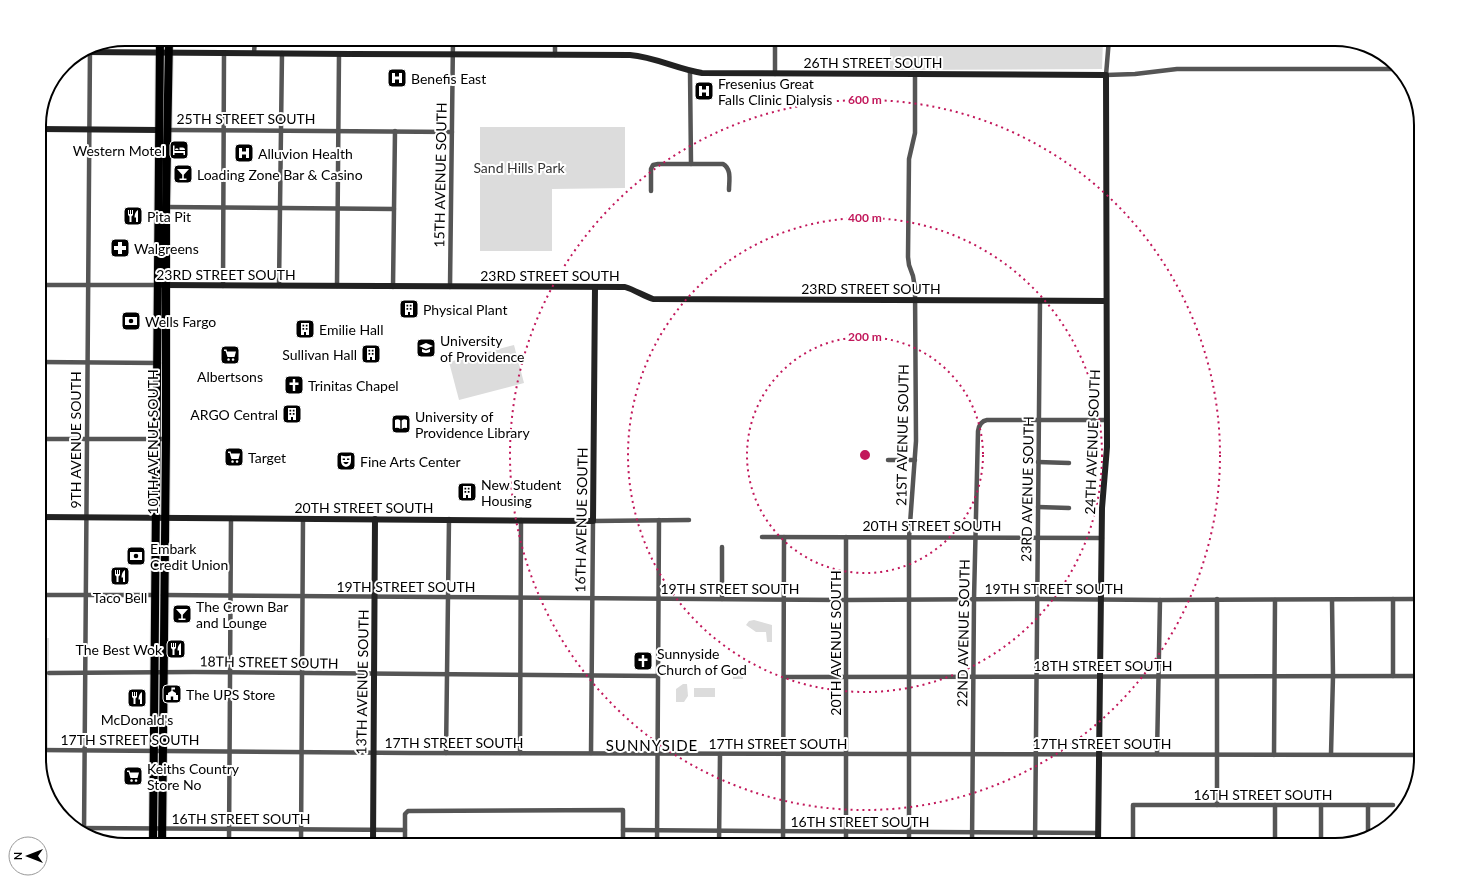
<svg xmlns="http://www.w3.org/2000/svg" width="1460" height="884" viewBox="0 0 1460 884" font-family="Lato,sans-serif">
	<style>
		.green { fill: #dcdcdc }
		.lines { fill: none; stroke-linecap: round; stroke-linejoin: round }
		.highway-casing { stroke: #dbdbdb; stroke-width: 10 }
		.street { stroke: #555; stroke-width: 4.5 }
		.secondary { stroke: #222; stroke-width: 6 }
		.highway { stroke: #000; stroke-width: 8 }
		.ring { fill: none; stroke: #c2185b; stroke-width: 2; stroke-dasharray: 2 4 }
		.labels { text-anchor: middle; dominant-baseline: central; stroke-width: 4; stroke-linejoin: round; paint-order: stroke }
		.street-label { font-size: 14px; fill: #000; stroke: #fff }
		.poi-label { font-size: 14px; fill: #000; stroke: #fff; text-anchor: start }
		.park-label { font-size: 14px; fill: #333; stroke: #fff }
		.neighbourhood-label { font-size: 15px; letter-spacing: 1px; fill: #000; stroke: #fff }
		.rim { fill: none; stroke: #000; stroke-width: 2 }
		.centre { fill: #c2185b; stroke: #fff; stroke-width: 2 }
		.ring-label { font-size: 12px; text-anchor: middle; font-weight: bold; fill: #c2185b; stroke: #fff; stroke-width: 4; stroke-linejoin: round; paint-order: stroke }
	</style>
	<rect width="100%" height="100%" fill="#fff"/>
	<!-- green -->
	<g class="green">
		<polygon points="890,39 1103,39 1102,69 890,70"/>
		<polygon points="480,127 625,127 625,188 552,189 552,251 480,251"/>
		<polygon points="514,345 524,383 459,400 449,362"/>
		<polygon points="754,620 772,625 772,642 767,642 766,632 756,632 746,625 749,621"/>
		<polygon points="39,638 49,638 48,750 39,750"/>
		<rect x="733" y="673" width="10" height="6"/>
		<polygon points="683,684 687,684 688,696 684,702 676,702 676,689"/>
		<rect x="694" y="688" width="21" height="9"/>
	</g>
	<g class="lines">
		<!-- highway casing -->
		<g class="highway-casing">
			<g id="highway">
				<polyline points="153,845 160,39"/>
				<polyline points="162,845 166,439 166,207 169,39"/>
			</g>
		</g>
		<!-- street -->
		<g class="street">
			<polyline points="1109,39 1106,75 1135,74 1177,69 1396,69"/>
			<polyline points="254,53 255,39"/>
			<polyline points="555,55 555,39"/>
			<polyline points="690,71 691,164"/>
			<polyline points="775,74 775,39"/>
			<polyline points="167,130 452,132"/>
			<path d="M651,191V169L653,165L658,164H723C732,169 729,181 729,190"/>
			<polyline points="166,207 394,209"/>
			<polyline points="39,285 157,285"/>
			<polyline points="223,286 224,53"/>
			<polyline points="279,286 282,53"/>
			<polyline points="337,286 339,54"/>
			<polyline points="393,287 395,131"/>
			<polyline points="450,287 453,39"/>
			<polyline points="39,362 159,363"/>
			<polyline points="39,439 166,439"/>
			<polyline points="888,460 915,460"/>
			<polyline points="1038,462 1069,463"/>
			<polyline points="1038,507 1069,508"/>
			<polyline points="762,537 1102,538"/>
			<polyline points="846,537 846,845"/>
			<polyline points="39,595 155,595"/>
			<polyline points="163,595 846,600 1037,599 1160,600 1421,599"/>
			<polyline points="722,599 722,547"/>
			<polyline points="1217,599 1217,805"/>
			<polyline points="1393,599 1393,676"/>
			<polyline points="49,673 194,672 657,676"/>
			<polyline points="784,677 1421,676"/>
			<polyline points="39,750 411,753 1421,755"/>
			<polyline points="446,753 449,519"/>
			<polyline points="520,753 521,520"/>
			<polyline points="591,753 593,521 689,520"/>
			<polyline points="1157,754 1160,600"/>
			<polyline points="1331,754 1333,676 1332,600"/>
			<polyline points="1274,755 1275,600"/>
			<polyline points="1275,805 1275,845"/>
			<polyline points="1368,805 1368,836"/>
			<polyline points="76,828 405,830"/>
			<polyline points="623,830 1098,833"/>
			<polyline points="84,834 90,47"/>
			<polyline points="229,845 231,518"/>
			<polyline points="301,845 303,519"/>
			<polyline points="405,845 405,814 408,811 623,810 623,845"/>
			<polyline points="657,845 659,520"/>
			<polyline points="719,845 720,754"/>
			<polyline points="783,845 784,537"/>
			<polyline points="909,845 909,538 916,441 915,288 913,276 909,265 908,257 909,159 915,133 915,74"/>
			<path d="M972,845L974,599L978,431C979,425 981,421 987,420H1107"/>
			<polyline points="1035,845 1040,301"/>
			<polyline points="1133,845 1133,805 1393,805"/>
			<polyline points="1321,845 1321,805"/>
		</g>
		<!-- secondary -->
		<g class="secondary">
			<polyline points="82,52 350,54"/>
			<path d="M352,54L630,55C655,57 677,69 702,73L1106,75L1107,447L1102,508L1098,845"/>
			<polyline points="39,129 159,130"/>
			<path d="M163,285L625,287C635,290 644,296 653,299L1106,301"/>
			<polyline points="39,517 593,521 595,287"/>
			<polyline points="373,845 375,519"/>
		</g>
		<!-- highway -->
		<use href="#highway" class="highway"/>
	</g>
	<!-- distance rings -->
	<g class="ring">
		<circle cx="865" cy="455" r="118"/>
		<circle cx="865" cy="455" r="237"/>
		<circle cx="865" cy="455" r="355"/>
	</g>
	<!-- icons -->
	<defs>
		<g id="hospital-square" transform="scale(1)"><rect x="-9" y="-9" width="18" height="18" rx="4" fill="#000" stroke="#fff"/><path d="M-5-5h3v3.5h4V-5h3V5h-3V1.5h-4V5h-3Z" fill="#fff"/></g>
		<g id="hotel-square" transform="scale(1)"><rect x="-9" y="-9" width="18" height="18" rx="4" fill="#000" stroke="#fff"/><path d="M-6-4.5h1.5V1H6V5H4.5V3h-9V5H-6ZM-4 0a1.8 1.8 0 1 1 3.6 0ZM.5 0V-2.5h3Q6-2.5 6 0Z" fill="#fff"/></g>
		<g id="bar-square" transform="scale(1)"><rect x="-9" y="-9" width="18" height="18" rx="4" fill="#000" stroke="#fff"/><path d="M-6-5H6L.8 .8V4.5H3.5V6h-7V4.5H-.8V.8Z" fill="#fff"/></g>
		<g id="restaurant-square" transform="scale(1)"><rect x="-9" y="-9" width="18" height="18" rx="4" fill="#000" stroke="#fff"/><path d="M-5-6h1v4h1v-4h1v4h1v-4h1v5L-1.5 .5V6h-2V.5L-5-1ZM5-6V6H3V1.5H1.5Q1.5-4 5-6Z" fill="#fff"/></g>
		<g id="pharmacy-square" transform="scale(1)"><rect x="-9" y="-9" width="18" height="18" rx="4" fill="#000" stroke="#fff"/><path d="M-2-6h4v4h4v4h-4v4h-4v-4h-4v-4h4Z" fill="#fff"/></g>
		<g id="building-square" transform="scale(1)"><rect x="-9" y="-9" width="18" height="18" rx="4" fill="#000" stroke="#fff"/><path d="M-4-6H4V6H1V3H-1V6H-4ZM-2.5-4.3h1.7v1.8h-1.7ZM.8-4.3h1.7v1.8H.8ZM-2.5-1h1.7V.8h-1.7ZM.8-1h1.7V.8H.8Z" fill="#fff"/></g>
		<g id="bank-square" transform="scale(1)"><rect x="-9" y="-9" width="18" height="18" rx="4" fill="#000" stroke="#fff"/><path d="M-6-4H6V4H-6ZM0-2.3a2.3 2.3 0 1 0 0 4.6a2.3 2.3 0 1 0 0-4.6Z" fill="#fff"/></g>
		<g id="university-square" transform="scale(1)"><rect x="-9" y="-9" width="18" height="18" rx="4" fill="#000" stroke="#fff"/><path d="M0-5L7-2L0 1L-7-2ZM-4 1L0 2.5L4 1V4Q0 6-4 4Z" fill="#fff"/></g>
		<g id="supermarket-square" transform="scale(1)"><rect x="-9" y="-9" width="18" height="18" rx="4" fill="#000" stroke="#fff"/><path d="M-6-5.5h2.5l.6 2H6L4.5 2H-2.5L-4.4-4H-6ZM-1.5 3.2a1.3 1.3 0 1 0 .1 0ZM3 3.2a1.3 1.3 0 1 0 .1 0Z" fill="#fff"/></g>
		<g id="church-square" transform="scale(1)"><rect x="-9" y="-9" width="18" height="18" rx="4" fill="#000" stroke="#fff"/><path d="M-1.2-6h2.4v3.5h3.3v2.4h-3.3V6h-2.4V-.1h-3.3v-2.4h3.3Z" fill="#fff"/></g>
		<g id="library-square" transform="scale(1)"><rect x="-9" y="-9" width="18" height="18" rx="4" fill="#000" stroke="#fff"/><path d="M-6-4Q-3-5.5-.7-3.5V5Q-3 3-6 4ZM6-4Q3-5.5 .7-3.5V5Q3 3 6 4Z" fill="#fff"/></g>
		<g id="theatre-square" transform="scale(1)"><rect x="-9" y="-9" width="18" height="18" rx="4" fill="#000" stroke="#fff"/><path d="M-5-5.5Q0-4 5-5.5V0Q5 5 0 6Q-5 5-5 0ZM-3.3-2.5H-1v1.5H-3.3ZM1-2.5H3.3v1.5H1ZM-2.8 1Q0 5.5 2.8 1Z" fill="#fff"/></g>
		<g id="civic-square" transform="scale(1)"><rect x="-9" y="-9" width="18" height="18" rx="4" fill="#000" stroke="#fff"/><path d="M-.6-6.5H3V-4.5H.6V-3L4-1V1h2V6H-6V1h2V-1L-.6-3ZM-1.2 2.5V6h2.4V2.5Z" fill="#fff"/></g>
	</defs>
	<g fill-rule="evenodd">
		<use href="#hospital-square" x="397" y="78"/>
		<use href="#hospital-square" x="704" y="91"/>
		<use href="#hotel-square" x="179" y="150"/>
		<use href="#hospital-square" x="244" y="153"/>
		<use href="#bar-square" x="183" y="174"/>
		<use href="#restaurant-square" x="133" y="216"/>
		<use href="#pharmacy-square" x="120" y="248"/>
		<use href="#building-square" x="409" y="309"/>
		<use href="#bank-square" x="131" y="321"/>
		<use href="#building-square" x="305" y="329"/>
		<use href="#university-square" x="426" y="348"/>
		<use href="#building-square" x="371" y="354"/>
		<use href="#supermarket-square" x="230" y="355"/>
		<use href="#church-square" x="294" y="385"/>
		<use href="#building-square" x="292" y="414"/>
		<use href="#library-square" x="401" y="424"/>
		<use href="#supermarket-square" x="234" y="457"/>
		<use href="#theatre-square" x="346" y="461"/>
		<use href="#building-square" x="467" y="492"/>
		<use href="#bank-square" x="136" y="556"/>
		<use href="#restaurant-square" x="120" y="576"/>
		<use href="#bar-square" x="182" y="614"/>
		<use href="#restaurant-square" x="176" y="649"/>
		<use href="#church-square" x="643" y="661"/>
		<use href="#civic-square" x="172" y="694"/>
		<use href="#restaurant-square" x="137" y="698"/>
		<use href="#supermarket-square" x="133" y="776"/>
	</g>
	<g class="labels">
		<!-- street labels -->
		<g class="street-label">
			<text x="873" y="62">26TH STREET SOUTH</text>
			<text x="246" y="118">25TH STREET SOUTH</text>
			<text transform="translate(440 175) rotate(-89)">15TH AVENUE SOUTH</text>
			<text x="226" y="274">23RD STREET SOUTH</text>
			<text x="550" y="275">23RD STREET SOUTH</text>
			<text x="871" y="288">23RD STREET SOUTH</text>
			<text transform="translate(902 435) rotate(-89)">21ST AVENUE SOUTH</text>
			<text transform="translate(75 440) rotate(-90)">9TH AVENUE SOUTH</text>
			<text transform="translate(152 442) rotate(-90)">10TH AVENUE SOUTH</text>
			<text transform="translate(1092 442) rotate(-88)">24TH AVENUE SOUTH</text>
			<text transform="translate(1027 489) rotate(-89)">23RD AVENUE SOUTH</text>
			<text x="364" y="507">20TH STREET SOUTH</text>
			<text transform="translate(581 520) rotate(-89)">16TH AVENUE SOUTH</text>
			<text x="932" y="525">20TH STREET SOUTH</text>
			<text x="406" y="586">19TH STREET SOUTH</text>
			<text x="730" y="588">19TH STREET SOUTH</text>
			<text x="1054" y="588">19TH STREET SOUTH</text>
			<text transform="translate(963 633) rotate(-89)">22ND AVENUE SOUTH</text>
			<text transform="translate(835 643) rotate(-90)">20TH AVENUE SOUTH</text>
			<text transform="translate(269 662) rotate(1)">18TH STREET SOUTH</text>
			<text x="1103" y="665">18TH STREET SOUTH</text>
			<text transform="translate(362 682) rotate(-89)">13TH AVENUE SOUTH</text>
			<text x="130" y="739">17TH STREET SOUTH</text>
			<text x="454" y="742">17TH STREET SOUTH</text>
			<text x="778" y="743">17TH STREET SOUTH</text>
			<text x="1102" y="743">17TH STREET SOUTH</text>
			<text x="1263" y="794">16TH STREET SOUTH</text>
			<text x="241" y="818">16TH STREET SOUTH</text>
			<text x="860" y="821">16TH STREET SOUTH</text>
		</g>
		<!-- poi labels -->
		<g class="poi-label">
			<text x="411" y="78">Benefis East</text>
			<text x="718" y="83">Fresenius Great<tspan x="718" dy="16">Falls Clinic Dialysis</tspan></text>
			<text x="165" y="150" text-anchor="end">Western Motel</text>
			<text x="258" y="153">Alluvion Health</text>
			<text x="197" y="174">Loading Zone Bar &amp; Casino</text>
			<text x="147" y="216">Pita Pit</text>
			<text x="134" y="248">Walgreens</text>
			<text x="423" y="309">Physical Plant</text>
			<text x="145" y="321">Wells Fargo</text>
			<text x="319" y="329">Emilie Hall</text>
			<text x="440" y="340">University<tspan x="440" dy="16">of Providence</tspan></text>
			<text x="357" y="354" text-anchor="end">Sullivan Hall</text>
			<text x="230" y="376" text-anchor="middle">Albertsons</text>
			<text x="308" y="385">Trinitas Chapel</text>
			<text x="278" y="414" text-anchor="end">ARGO Central</text>
			<text x="415" y="416">University of<tspan x="415" dy="16">Providence Library</tspan></text>
			<text x="248" y="457">Target</text>
			<text x="360" y="461">Fine Arts Center</text>
			<text x="481" y="484">New Student<tspan x="481" dy="16">Housing</tspan></text>
			<text x="150" y="548">Embark<tspan x="150" dy="16">Credit Union</tspan></text>
			<text x="120" y="597" text-anchor="middle">Taco Bell</text>
			<text x="196" y="606">The Crown Bar<tspan x="196" dy="16">and Lounge</tspan></text>
			<text x="162" y="649" text-anchor="end">The Best Wok</text>
			<text x="657" y="653">Sunnyside<tspan x="657" dy="16">Church of God</tspan></text>
			<text x="186" y="694">The UPS Store</text>
			<text x="137" y="719" text-anchor="middle">McDonald's</text>
			<text x="147" y="768">Keiths Country<tspan x="147" dy="16">Store No</tspan></text>
		</g>
		<!-- park labels -->
		<g class="park-label">
			<text x="519" y="167">Sand Hills Park</text>
		</g>
		<!-- neighbourhood labels -->
		<g class="neighbourhood-label">
			<text x="652" y="745">SUNNYSIDE</text>
		</g>
	</g>
	<!-- crop -->
	<path d="M0 0H1460V884H0ZM125 46H1335A79 79 0 0 1 1414 125V759A79 79 0 0 1 1335 838H125A79 79 0 0 1 46 759V125A79 79 0 0 1 125 46Z" fill="#fff" fill-rule="evenodd"/>
	<path class="rim" d="M125 46H1335A79 79 0 0 1 1414 125V759A79 79 0 0 1 1335 838H125A79 79 0 0 1 46 759V125A79 79 0 0 1 125 46Z"/>
	<circle cx="865" cy="455" r="6" class="centre"/>
	<g class="ring-label">
		<text x="865" y="104">600 m</text>
		<text x="865" y="222">400 m</text>
		<text x="865" y="341">200 m</text>
	</g>
	<!-- north arrow -->
	<g transform="translate(28 856) rotate(270)"><circle r="19" fill="#ffffff" stroke="#999999"/>
	<path d="M0-3L7 15L0 10L-7 15Z" fill="#000000"/>
	<text y="-6" font-size="11" font-weight="bold" text-anchor="middle" fill="#000000">N</text>
	</g>
</svg>
